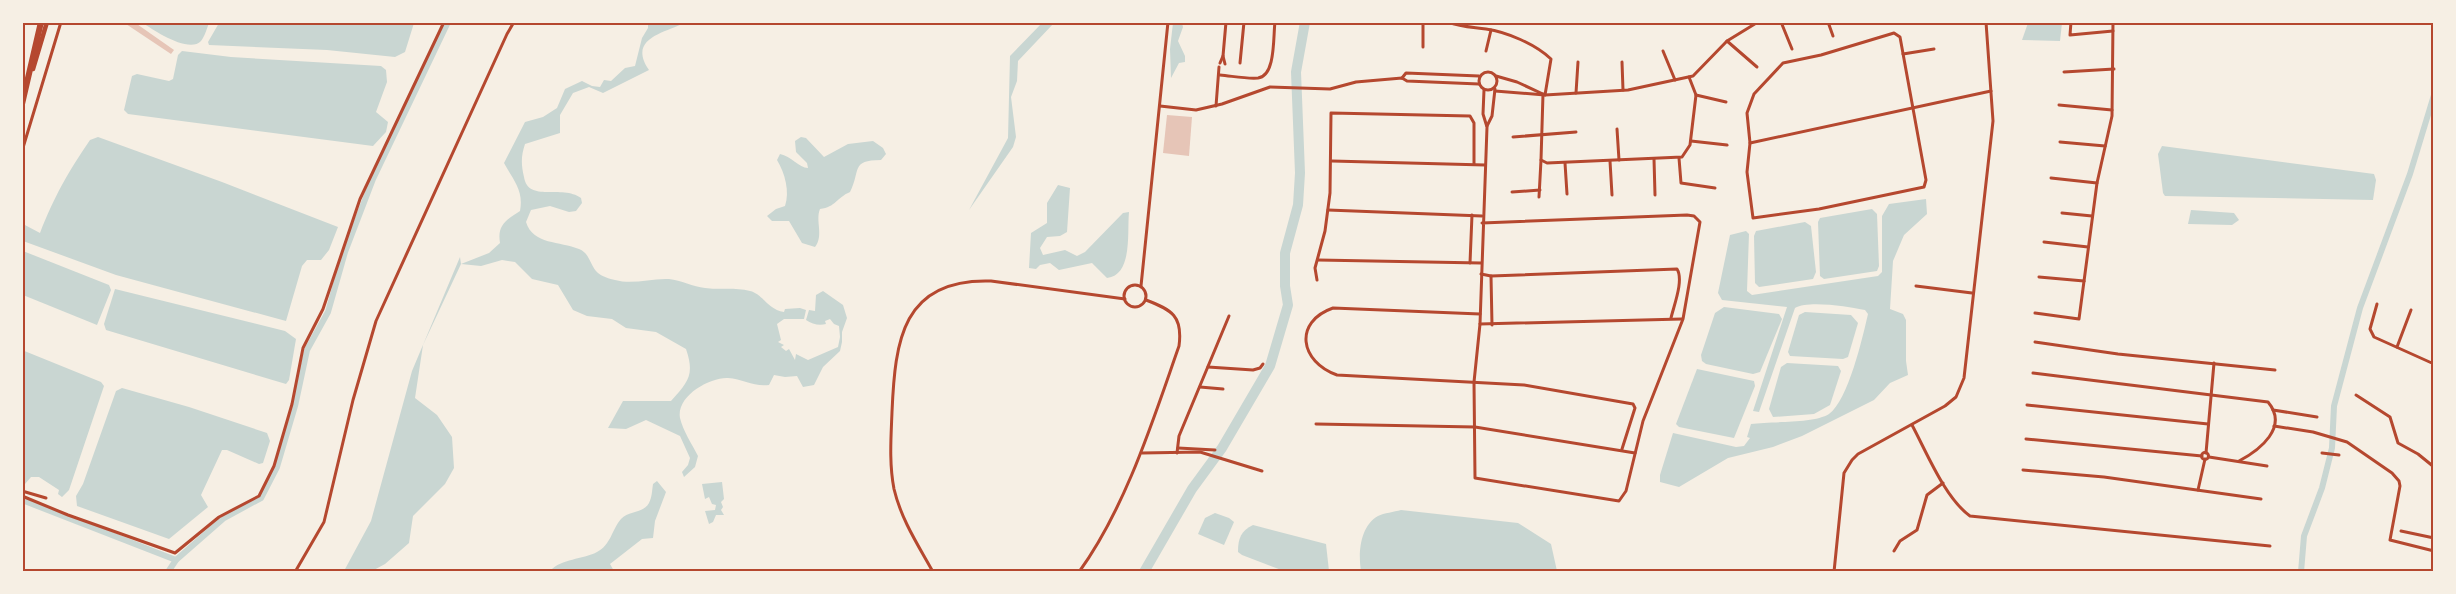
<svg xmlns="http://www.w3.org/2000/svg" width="2456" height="594" viewBox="0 0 2456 594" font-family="'Source Sans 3',sans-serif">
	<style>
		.water { fill: #c9d6d2 }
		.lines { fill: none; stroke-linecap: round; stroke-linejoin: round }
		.canal { stroke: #c9d6d2; stroke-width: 6 }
		.river { stroke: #c9d6d2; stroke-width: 10 }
		.building { fill: #e6c5b7 }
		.minor { stroke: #b5482f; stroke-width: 3 }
		.secondary { stroke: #b5482f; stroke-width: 4.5 }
		.motorway { stroke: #b5482f; stroke-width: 6 }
		.neatline { fill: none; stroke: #b5482f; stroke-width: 2 }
	</style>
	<rect width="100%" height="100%" fill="#f6efe4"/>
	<!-- water -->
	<g class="water">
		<path d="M143,23H209C207,28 205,36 201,41C189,54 153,30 143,23Z"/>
		<polygon points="219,23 219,22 414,23 405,52 395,57 327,50 209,45 208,42"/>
		<path d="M648,23H684C665,33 627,38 649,70L603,93L589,87L573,93L560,115V133L525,144C521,156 521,164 524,177C528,203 562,184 581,198L582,203L576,211L569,212L550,206L531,210L526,222C533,245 560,241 579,249C590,253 590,266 598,273C601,276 610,279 615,280C633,285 651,278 669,279C681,280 693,287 705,288C720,290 735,287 750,291C763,294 767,309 784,312L785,309L800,308L806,310L804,319H784L777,324L781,340L778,342L784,345L781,347L786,351L789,349L795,360L796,354L808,360L838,347L840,337L839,326L834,324L830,319L825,321L826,324C819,326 812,324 806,320L809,310L815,311L816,295L823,291L843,305L847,318L842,332V342L840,351L823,367L814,385L803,387L797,376L785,377L774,375L769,385C754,387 743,379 728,378C710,377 676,396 680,418C683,431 692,444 698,456L695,467L684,477L682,472L688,465L690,458L680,436L646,420L626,429L608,428L623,401H671C688,382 695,375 686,349L656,332L626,328L612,319L587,316L573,310L558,285L532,279L515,262L508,261L502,260L481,266L461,264L423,345L415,398L437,415L452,437L454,468L445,484L413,516L409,543L385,564L372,571H344L371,521L412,371L460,257L461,264L489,253L500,243C497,225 506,220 520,211C524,190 513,180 504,163L525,122L543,117L557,108L565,89L582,81L592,86L600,87L604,80L611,81L625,68L635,66L642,38L648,28Z"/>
		<polygon points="1042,23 1054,23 1018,61 1017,81 1011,97 1016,137 1013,147 969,210 1008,138 1010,56"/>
		<polygon points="1173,23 1182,23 1183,27 1178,41 1185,56 1185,62 1179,63 1171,78 1170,49"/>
		<polygon points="2028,23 2062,23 2060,41 2022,40"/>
		<polygon points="182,51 231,57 381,66 386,70 387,82 376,112 388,122 386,132 373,146 128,114 124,110 132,76 137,74 169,81 173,79 178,55"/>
		<path d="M98,137L222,182L338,227L329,250L321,260H307L302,266L286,321L116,275L23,241V224L40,233C54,197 68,172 90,140Z"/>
		<path d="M801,137L806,138L824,157L848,144L873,141L883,148L886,154L881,160C850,160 861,171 850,192C836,198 836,207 820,209C815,221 824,235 815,247L802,243L789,221H772L767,216L776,209L785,206C790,192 785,173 777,160L780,154C791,156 799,168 808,168L807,163L796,152L795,141Z"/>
		<polygon points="2162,146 2374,174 2376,180 2373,200 2165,196 2163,193 2158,154"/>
		<path d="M1058,185L1070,188L1067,232L1060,236L1047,237L1040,248L1043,255L1065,250L1077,256L1085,252L1123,213L1129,212C1127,232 1133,275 1107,278L1092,263L1059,270L1050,263L1040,265L1036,269L1029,268L1031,233L1047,223V203Z"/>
		<path d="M1926,199L1927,214L1904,235L1893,261L1890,309L1903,314L1906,320V361L1908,375L1890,383L1874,400L1802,436L1773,447L1728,458L1679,487L1660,482V475L1673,433L1736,447L1744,446L1750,438L1747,437L1751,424C1771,421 1813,424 1829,414C1848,401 1863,336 1868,314L1865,310C1849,307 1809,300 1795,308L1759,412L1753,411L1787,307L1722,300L1718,293L1730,235L1746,231L1749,234L1747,291L1752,295L1878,276L1882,272V216L1889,204Z"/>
		<polygon points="1872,209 1877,214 1879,266 1877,271 1824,279 1820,276 1818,222 1820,218"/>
		<polygon points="2191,210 2234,213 2239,220 2232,225 2188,224"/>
		<polygon points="1805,222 1811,226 1816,272 1813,279 1759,287 1755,283 1754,236 1756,231"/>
		<polygon points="23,251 109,285 111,290 97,325 23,295"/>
		<polygon points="115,289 285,331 296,339 289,380 286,384 106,330 104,324"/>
		<polygon points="1724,307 1779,314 1782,319 1760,372 1753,374 1706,364 1702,361 1701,355 1715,313"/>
		<polygon points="1805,312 1851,315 1858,323 1848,357 1843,359 1790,356 1788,352 1799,315"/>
		<polygon points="22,350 101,382 104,386 69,490 62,497 58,494 59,490 39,477 31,477 25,484 23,483"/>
		<polygon points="1787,363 1838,366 1841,371 1830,405 1814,414 1773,417 1769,409 1781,367"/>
		<polygon points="1697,369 1754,381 1755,386 1734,438 1679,427 1676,424"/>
		<polygon points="122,388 189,407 267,433 270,441 263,463 259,464 227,450 222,450 201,495 208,507 169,539 77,506 76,496 83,484 116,391"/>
		<path d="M657,481L666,492L655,521L653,538L642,539L610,564L614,571H550C562,558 582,560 597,552C611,545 612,529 621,519C629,510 643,514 649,503C652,497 652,491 653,484Z"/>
		<polygon points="722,482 724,499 721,502 723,507 721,510 724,515 716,515 713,522 709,524 705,511 715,510 716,505 712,504 709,497 705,499 702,484"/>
		<path d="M1401,510L1518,523L1551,544L1557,571H1361C1358,553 1360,526 1378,516C1384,513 1394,512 1401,510Z"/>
		<polygon points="1215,513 1229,518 1234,522 1224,545 1198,534 1205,518"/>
		<path d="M1253,525L1326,544L1329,571H1284L1242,555L1238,552C1238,538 1241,531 1253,525Z"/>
	</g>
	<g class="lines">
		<!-- canal -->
		<g class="canal">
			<polyline points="22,500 176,560"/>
			<polyline points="168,572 176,560 224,518 261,498 277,467 295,406 307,350 328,312 345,252 373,179 448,22"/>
			<polyline points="2301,572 2304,536 2322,488 2332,448 2334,406 2360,308 2410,174 2434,95"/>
		</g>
		<!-- river -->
		<polyline class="river" points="1144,572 1192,489 1222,448 1270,366 1288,305 1285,286 1285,253 1298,205 1300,173 1296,72 1305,22"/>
	</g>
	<!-- building -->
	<g class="building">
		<polygon points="123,22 134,22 174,50 171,54"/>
		<polygon points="1167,115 1192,117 1189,156 1163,153"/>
	</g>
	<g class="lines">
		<!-- minor -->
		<g class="minor">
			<path d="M1448,22C1461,27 1472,27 1486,29C1507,32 1535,44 1551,59L1545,95L1517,82L1496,76"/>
			<polyline points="1781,22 1792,49"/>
			<polyline points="1828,22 1833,36"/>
			<polyline points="2071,22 2070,35 2113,31"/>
			<polygon points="1894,33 1900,37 1926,180 1924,187 1819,209 1753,218 1747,172 1750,143 1747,113 1754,94 1783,63 1821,55"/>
			<polyline points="1727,41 1757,67"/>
			<polyline points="1423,47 1423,22"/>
			<polyline points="1486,51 1491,30"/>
			<polyline points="1663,51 1675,80"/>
			<polyline points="1903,54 1934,49"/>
			<polyline points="1622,62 1623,90"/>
			<polyline points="1220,63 1223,56"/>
			<polyline points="1240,63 1244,22"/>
			<polyline points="1225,64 1223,56 1226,22"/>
			<circle cx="1488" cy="81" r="9"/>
			<polyline points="2064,72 2114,69"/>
			<polyline points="2433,72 2434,73"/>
			<path d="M1220,75C1232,76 1246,79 1258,78C1276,76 1273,36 1275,22"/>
			<polyline points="1402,78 1406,73 1479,76"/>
			<polyline points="1495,91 1545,95 1628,90 1693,76 1727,41 1758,22"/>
			<polyline points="1576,93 1578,62"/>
			<polyline points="1543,94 1541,160 1547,163 1682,157 1690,145 1696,95 1689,77"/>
			<polyline points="1696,95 1726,102"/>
			<polyline points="2059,105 2112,110"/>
			<polyline points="1160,106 1196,110 1222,104 1270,87 1330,89 1356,82 1402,78 1407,81 1479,84"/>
			<polyline points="1216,106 1219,67"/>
			<polyline points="1487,126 1492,116 1495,89"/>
			<polyline points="1617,129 1619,160"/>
			<polyline points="1513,137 1576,132"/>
			<polyline points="1691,141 1727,145"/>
			<polyline points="2060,142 2105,146"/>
			<polyline points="1750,143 1991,91"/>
			<polyline points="22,151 61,22"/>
			<polyline points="1679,158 1681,183 1715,188"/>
			<polyline points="1654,159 1655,195"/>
			<polyline points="1332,161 1485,165"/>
			<polyline points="1610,161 1612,195"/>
			<polyline points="1565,163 1567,194"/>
			<polyline points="2051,178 2097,183"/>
			<polyline points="1512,192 1540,190"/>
			<polyline points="1539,197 1541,160"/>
			<polyline points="1328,210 1482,216"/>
			<polyline points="2062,213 2092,216"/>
			<polyline points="1482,223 1687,215 1694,216 1700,222 1683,319 1643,421 1626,491 1619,501 1475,478 1474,382 1480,324 1487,127 1483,114 1484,90"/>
			<polyline points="2044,242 2088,247"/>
			<polyline points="1318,260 1481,263"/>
			<polyline points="1470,263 1472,215"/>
			<path d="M1481,274L1491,276L1677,269C1684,280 1674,305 1671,318"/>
			<polyline points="1491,276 1492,325"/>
			<polyline points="2039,277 2084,281"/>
			<polyline points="1317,280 1315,268 1325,231 1330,193 1331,113 1470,116 1474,123 1474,164"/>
			<circle cx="1135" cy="296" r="11"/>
			<polyline points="1141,286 1168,22"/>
			<polyline points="1916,286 1972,293"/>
			<polyline points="2377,304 2370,329 2374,337 2434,364"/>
			<polyline points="2035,313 2079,319 2097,183 2112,116 2113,22"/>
			<path d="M1480,314L1333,308C1293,322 1300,362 1337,375L1524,385L1633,404L1635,408L1622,449"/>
			<polyline points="1480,324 1682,319"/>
			<polyline points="2035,342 2118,354 2275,370"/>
			<polyline points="2397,347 2411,310"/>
			<polyline points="1208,367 1253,370 1260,368 1263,364"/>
			<path d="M2033,373L2268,402C2289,427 2260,450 2239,461"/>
			<polyline points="1200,387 1223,389"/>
			<polyline points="2356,395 2390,417 2398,443 2418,454 2434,467"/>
			<polyline points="2027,405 2208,424"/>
			<polyline points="2273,410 2317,417"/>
			<polyline points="1316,424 1475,427 1635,453"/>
			<path d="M1912,425C1927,453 1945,498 1970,516L2270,546"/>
			<polyline points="2274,426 2313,432 2347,442 2392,473 2399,481 2400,486 2390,540 2434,551"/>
			<polyline points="2026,439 2202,456"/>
			<polyline points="1178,448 1215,450"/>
			<circle cx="2205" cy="456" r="3.5"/>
			<polyline points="1142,453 1200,452 1262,471"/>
			<polyline points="1177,453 1179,436 1229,316"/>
			<polyline points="2206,453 2214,363"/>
			<polyline points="2322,453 2339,455"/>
			<polyline points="2209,457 2267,466"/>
			<polyline points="2023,470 2104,477 2261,499"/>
			<polyline points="2198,490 2205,459"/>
			<polyline points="22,491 46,498"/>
			<polyline points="22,496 68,515 175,553 219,517 259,496 274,466 292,404 303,348 323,309 360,199 444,22"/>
			<polyline points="2401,531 2434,538"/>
			<polyline points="1894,551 1900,541 1917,530 1927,495 1943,483"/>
			<polyline points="295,572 324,522 353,400 376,321 507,34 514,22"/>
			<path d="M933,572C918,545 901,519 894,489C889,463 891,438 892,412C895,341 902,278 991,281L1125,299"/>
			<path d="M1079,572C1126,507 1153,420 1179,346C1183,316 1172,310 1146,300"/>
			<polyline points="1834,572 1844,473 1852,460 1858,454 1945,406 1956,397 1964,378 1993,121 1986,22"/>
		</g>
		<!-- secondary -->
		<polyline class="secondary" points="33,69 47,22"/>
		<!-- motorway -->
		<polyline class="motorway" points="22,104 41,22"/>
	</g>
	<!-- border -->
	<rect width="2456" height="594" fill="none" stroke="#f6efe4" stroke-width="48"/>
	<rect x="24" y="24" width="2408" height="546" class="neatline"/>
</svg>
